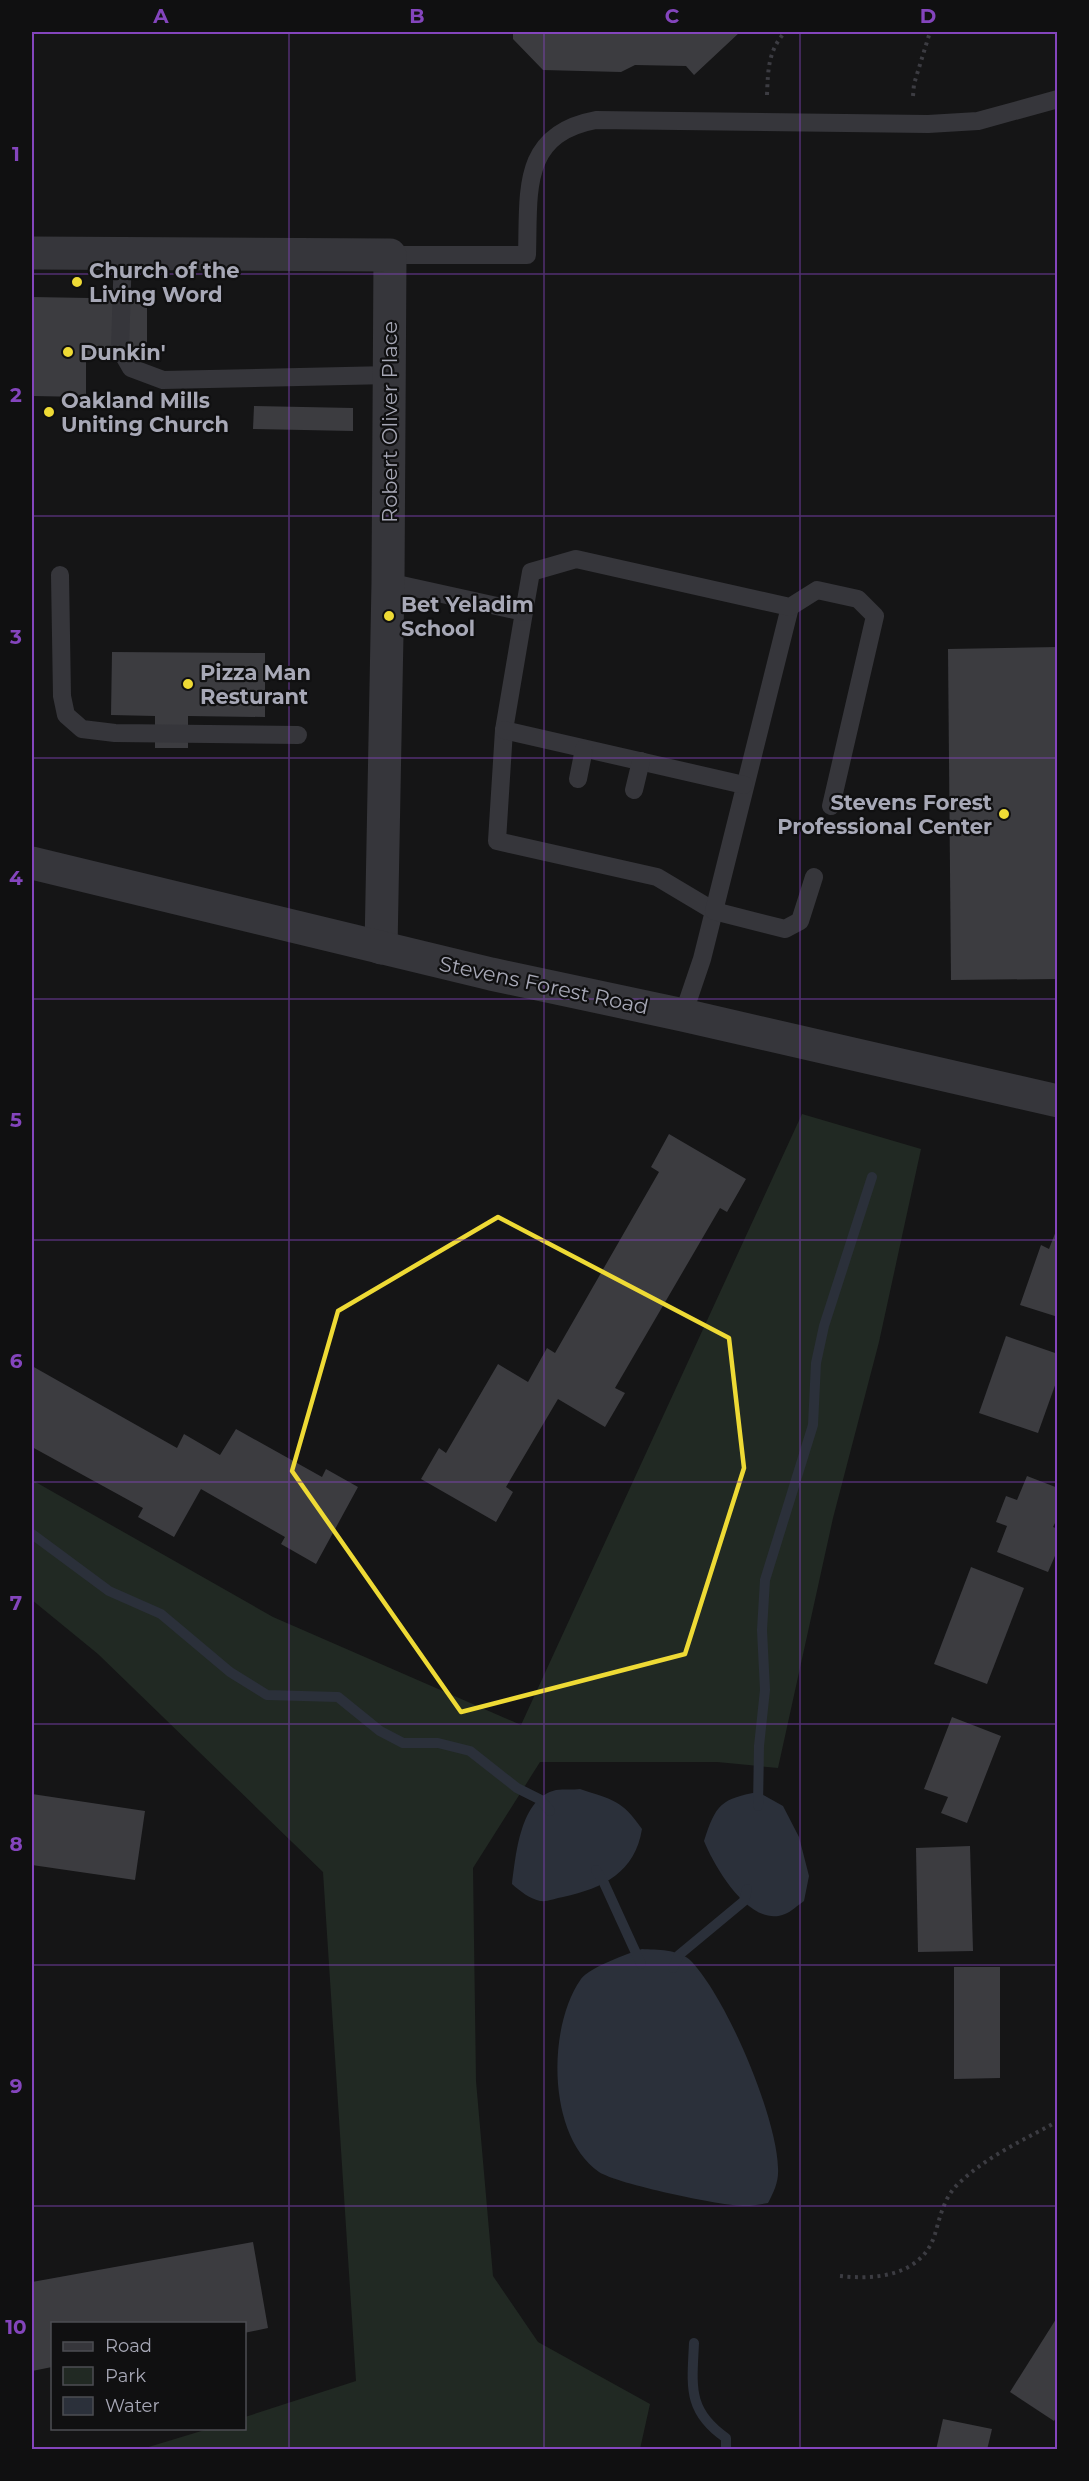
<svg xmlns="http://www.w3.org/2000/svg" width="1089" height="2481" viewBox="0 0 1089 2481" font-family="Montserrat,sans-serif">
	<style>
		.green { fill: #212923 }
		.water { fill: #2b303a }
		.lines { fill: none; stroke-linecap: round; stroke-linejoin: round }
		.stream { stroke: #2b303a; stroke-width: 10 }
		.building { fill: #3c3c40 }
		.path { stroke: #3c3c42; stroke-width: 4; stroke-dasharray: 3 4.5; stroke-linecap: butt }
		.service { stroke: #36363b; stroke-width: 18 }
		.minor { stroke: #36363b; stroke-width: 33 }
		.tertiary { stroke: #36363b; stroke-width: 33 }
		.marked { fill: none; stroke: #eeda35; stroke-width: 4.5; stroke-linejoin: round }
		.grid { fill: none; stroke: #8445bd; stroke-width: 1.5; stroke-opacity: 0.55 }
		.poi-dot { fill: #eeda35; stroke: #101011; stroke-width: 2 }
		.labels { text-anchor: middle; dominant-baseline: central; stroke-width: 4.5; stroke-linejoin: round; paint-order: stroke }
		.poi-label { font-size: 21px; font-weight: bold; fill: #a7a8b6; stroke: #101011; text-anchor: start }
		.street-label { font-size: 21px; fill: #a7a8b6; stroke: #101011 }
		.neatline { fill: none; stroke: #8445bd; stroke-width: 2 }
		.grid-label { font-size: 20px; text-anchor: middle; font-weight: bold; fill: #8445bd }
	</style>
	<rect width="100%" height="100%" fill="#151516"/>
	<!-- green -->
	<polygon class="green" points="802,1114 921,1149 879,1342 833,1518 778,1768 717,1762 540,1762 473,1868 476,2081 493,2276 538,2342 650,2404 640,2449 142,2449 208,2429 244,2428 245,2417 356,2381 323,1872 98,1654 32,1600 32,1480 273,1617 521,1725"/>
	<!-- water -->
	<g class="water">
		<path d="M580,1789C613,1800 622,1800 642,1829C635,1872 604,1888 563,1897C556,1898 547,1902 540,1901C529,1898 521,1892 512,1884C516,1855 520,1798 556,1790C564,1789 573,1790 580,1789Z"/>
		<path d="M758,1792L783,1806L799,1837L809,1876L804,1901C798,1905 791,1912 785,1914C750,1929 714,1866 704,1841C716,1804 721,1799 758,1792Z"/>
		<path d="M642,1949C657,1950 678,1949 690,1960C726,1996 777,2117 778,2168C779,2181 774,2192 768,2203C761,2204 753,2206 745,2206C722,2206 617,2184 599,2172C547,2136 547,2027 581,1979C590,1967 627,1954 642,1949Z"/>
	</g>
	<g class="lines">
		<!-- stream -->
		<g class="stream">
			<polyline points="32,1534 109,1591 161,1614 230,1672 267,1695 338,1697 380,1731 403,1743 438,1743 470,1751 517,1788 541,1800 550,1811"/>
			<polyline points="758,1806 759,1746 765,1690 762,1630 765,1580 813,1425 816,1363 824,1326 872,1177"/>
			<polyline points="596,1870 604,1883 641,1964"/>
			<polyline points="673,1968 679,1955 744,1901 747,1889"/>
			<path d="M694,2343C692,2386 687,2411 726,2438V2450"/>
		</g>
	</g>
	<!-- building -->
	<g class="building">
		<polygon points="513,32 740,32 694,75 686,66 635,65 621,72 543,70 513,39"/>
		<polygon points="32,297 147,299 147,348 105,347 104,358 86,358 86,397 32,396"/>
		<polygon points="254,406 353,408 353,431 253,429"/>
		<polygon points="1058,647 1058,979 951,980 948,649"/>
		<polygon points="112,652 265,653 265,717 188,716 188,748 155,748 155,716 111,715"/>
		<polygon points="669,1134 746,1179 727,1212 720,1208 615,1388 625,1393 605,1427 558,1399 506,1487 513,1492 496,1522 421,1479 439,1448 446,1453 498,1364 528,1382 547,1348 555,1353 659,1172 651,1167"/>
		<polygon points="1056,1231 1058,1231 1058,1317 1020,1305 1041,1245 1049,1249"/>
		<polygon points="1006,1336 1058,1354 1058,1377 1038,1433 979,1413"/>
		<polygon points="32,1366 177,1448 184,1434 220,1455 236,1429 322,1477 326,1469 358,1487 316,1564 281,1544 285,1537 201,1489 174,1537 138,1517 143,1508 32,1447"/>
		<polygon points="1027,1476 1058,1488 1058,1517 1053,1527 1058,1529 1058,1549 1048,1572 997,1552 1007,1526 996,1522 1006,1496 1017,1500"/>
		<polygon points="971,1567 1024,1588 987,1684 934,1664"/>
		<polygon points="952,1717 1001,1736 967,1823 941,1813 948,1797 924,1789"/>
		<polygon points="32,1794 145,1811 135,1880 32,1865"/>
		<polygon points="970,1846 973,1951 918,1952 916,1848"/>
		<polygon points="954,1967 1000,1967 1000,2078 954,2079"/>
		<polygon points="253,2242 268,2328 244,2333 244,2324 52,2324 52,2367 32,2371 32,2282"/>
		<polygon points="1058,2316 1058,2415 1054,2421 1010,2392"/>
		<polygon points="943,2419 992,2429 987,2450 936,2450"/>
	</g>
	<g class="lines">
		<!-- path -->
		<g class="path">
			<path d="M767,95C768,70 768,51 785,32"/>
			<polyline points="913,96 914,84 930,32"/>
			<path d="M840,2276C876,2280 922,2276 935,2234C940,2217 944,2198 957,2185C985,2157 1024,2140 1058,2121"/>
		</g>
		<!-- service -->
		<g class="service">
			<polyline points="123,253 120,349 131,368 163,380 390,375"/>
			<path d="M390,255H527C529,192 520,134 596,120L928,124L978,121L1058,99"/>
			<polyline points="60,575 62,696 66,715 82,729 115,733 298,735"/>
			<polyline points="388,582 524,612 504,730 497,841 657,877 714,911 702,959 683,1015"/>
			<polyline points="790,607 714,911 785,929 800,921 814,877"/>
			<polyline points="524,612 531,572 576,559 790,607 817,590 858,599 875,616 831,806"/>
			<polyline points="504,730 744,785"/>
			<polyline points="578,779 584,749"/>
			<polyline points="634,790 641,761"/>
		</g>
		<!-- minor -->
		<polyline class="minor" points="32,253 390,255 388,582 381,948"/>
		<!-- tertiary -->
		<polyline class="tertiary" points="32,863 491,974 683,1015 1058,1101"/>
	</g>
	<!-- marked area -->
	<path class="marked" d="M498,1217L729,1338L744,1468L685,1654L461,1712L292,1471L338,1311Z"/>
	<!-- grid -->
	<path class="grid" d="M289,32V2450M544,32V2450M800,32V2450M32,274H1058M32,516H1058M32,758H1058M32,999H1058M32,1240H1058M32,1482H1058M32,1724H1058M32,1965H1058M32,2206H1058"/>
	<!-- markers -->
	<g class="poi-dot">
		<circle cx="77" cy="282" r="6"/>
		<circle cx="68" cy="352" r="6"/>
		<circle cx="49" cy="412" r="6"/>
		<circle cx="389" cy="616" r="6"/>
		<circle cx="188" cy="684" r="6"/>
		<circle cx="1004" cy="814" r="6"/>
	</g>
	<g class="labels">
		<!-- poi labels -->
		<g class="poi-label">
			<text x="89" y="270">Church of the<tspan x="89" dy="24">Living Word</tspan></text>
			<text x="80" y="352">Dunkin'</text>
			<text x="61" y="400">Oakland Mills<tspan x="61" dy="24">Uniting Church</tspan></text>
			<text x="401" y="604">Bet Yeladim<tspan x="401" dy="24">School</tspan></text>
			<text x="200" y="672">Pizza Man<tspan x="200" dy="24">Resturant</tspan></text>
			<text x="992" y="802" text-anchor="end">Stevens Forest<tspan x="992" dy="24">Professional Center</tspan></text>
		</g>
		<!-- street labels -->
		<g class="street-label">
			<text transform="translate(389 422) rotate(-90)">Robert Oliver Place</text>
			<text transform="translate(544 985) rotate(12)">Stevens Forest Road</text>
		</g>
	</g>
	<!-- border -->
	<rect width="1089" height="2481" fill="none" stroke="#101011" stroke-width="66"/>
	<!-- legend -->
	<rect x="51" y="2322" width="195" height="108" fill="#101011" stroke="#4c4d53" stroke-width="1.5"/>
	<rect x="63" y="2342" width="30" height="9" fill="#36363b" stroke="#4c4d53" stroke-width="1.5"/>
	<text x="105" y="2352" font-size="18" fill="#a7a8b6">Road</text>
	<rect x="63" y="2367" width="30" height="18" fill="#212923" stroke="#4c4d53" stroke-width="1.5"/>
	<text x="105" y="2382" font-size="18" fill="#a7a8b6">Park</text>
	<rect x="63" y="2397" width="30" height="18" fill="#2b303a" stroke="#4c4d53" stroke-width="1.5"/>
	<text x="105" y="2412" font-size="18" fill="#a7a8b6">Water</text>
	<rect x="33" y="33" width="1023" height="2415" class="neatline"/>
	<g class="grid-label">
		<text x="161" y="23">A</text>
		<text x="417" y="23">B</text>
		<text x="672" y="23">C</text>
		<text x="928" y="23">D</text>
		<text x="16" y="161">1</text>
		<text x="16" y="402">2</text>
		<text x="16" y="644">3</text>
		<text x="16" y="885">4</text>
		<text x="16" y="1127">5</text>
		<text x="16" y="1368">6</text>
		<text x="16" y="1610">7</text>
		<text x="16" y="1851">8</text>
		<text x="16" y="2093">9</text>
		<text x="16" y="2334">10</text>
	</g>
</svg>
